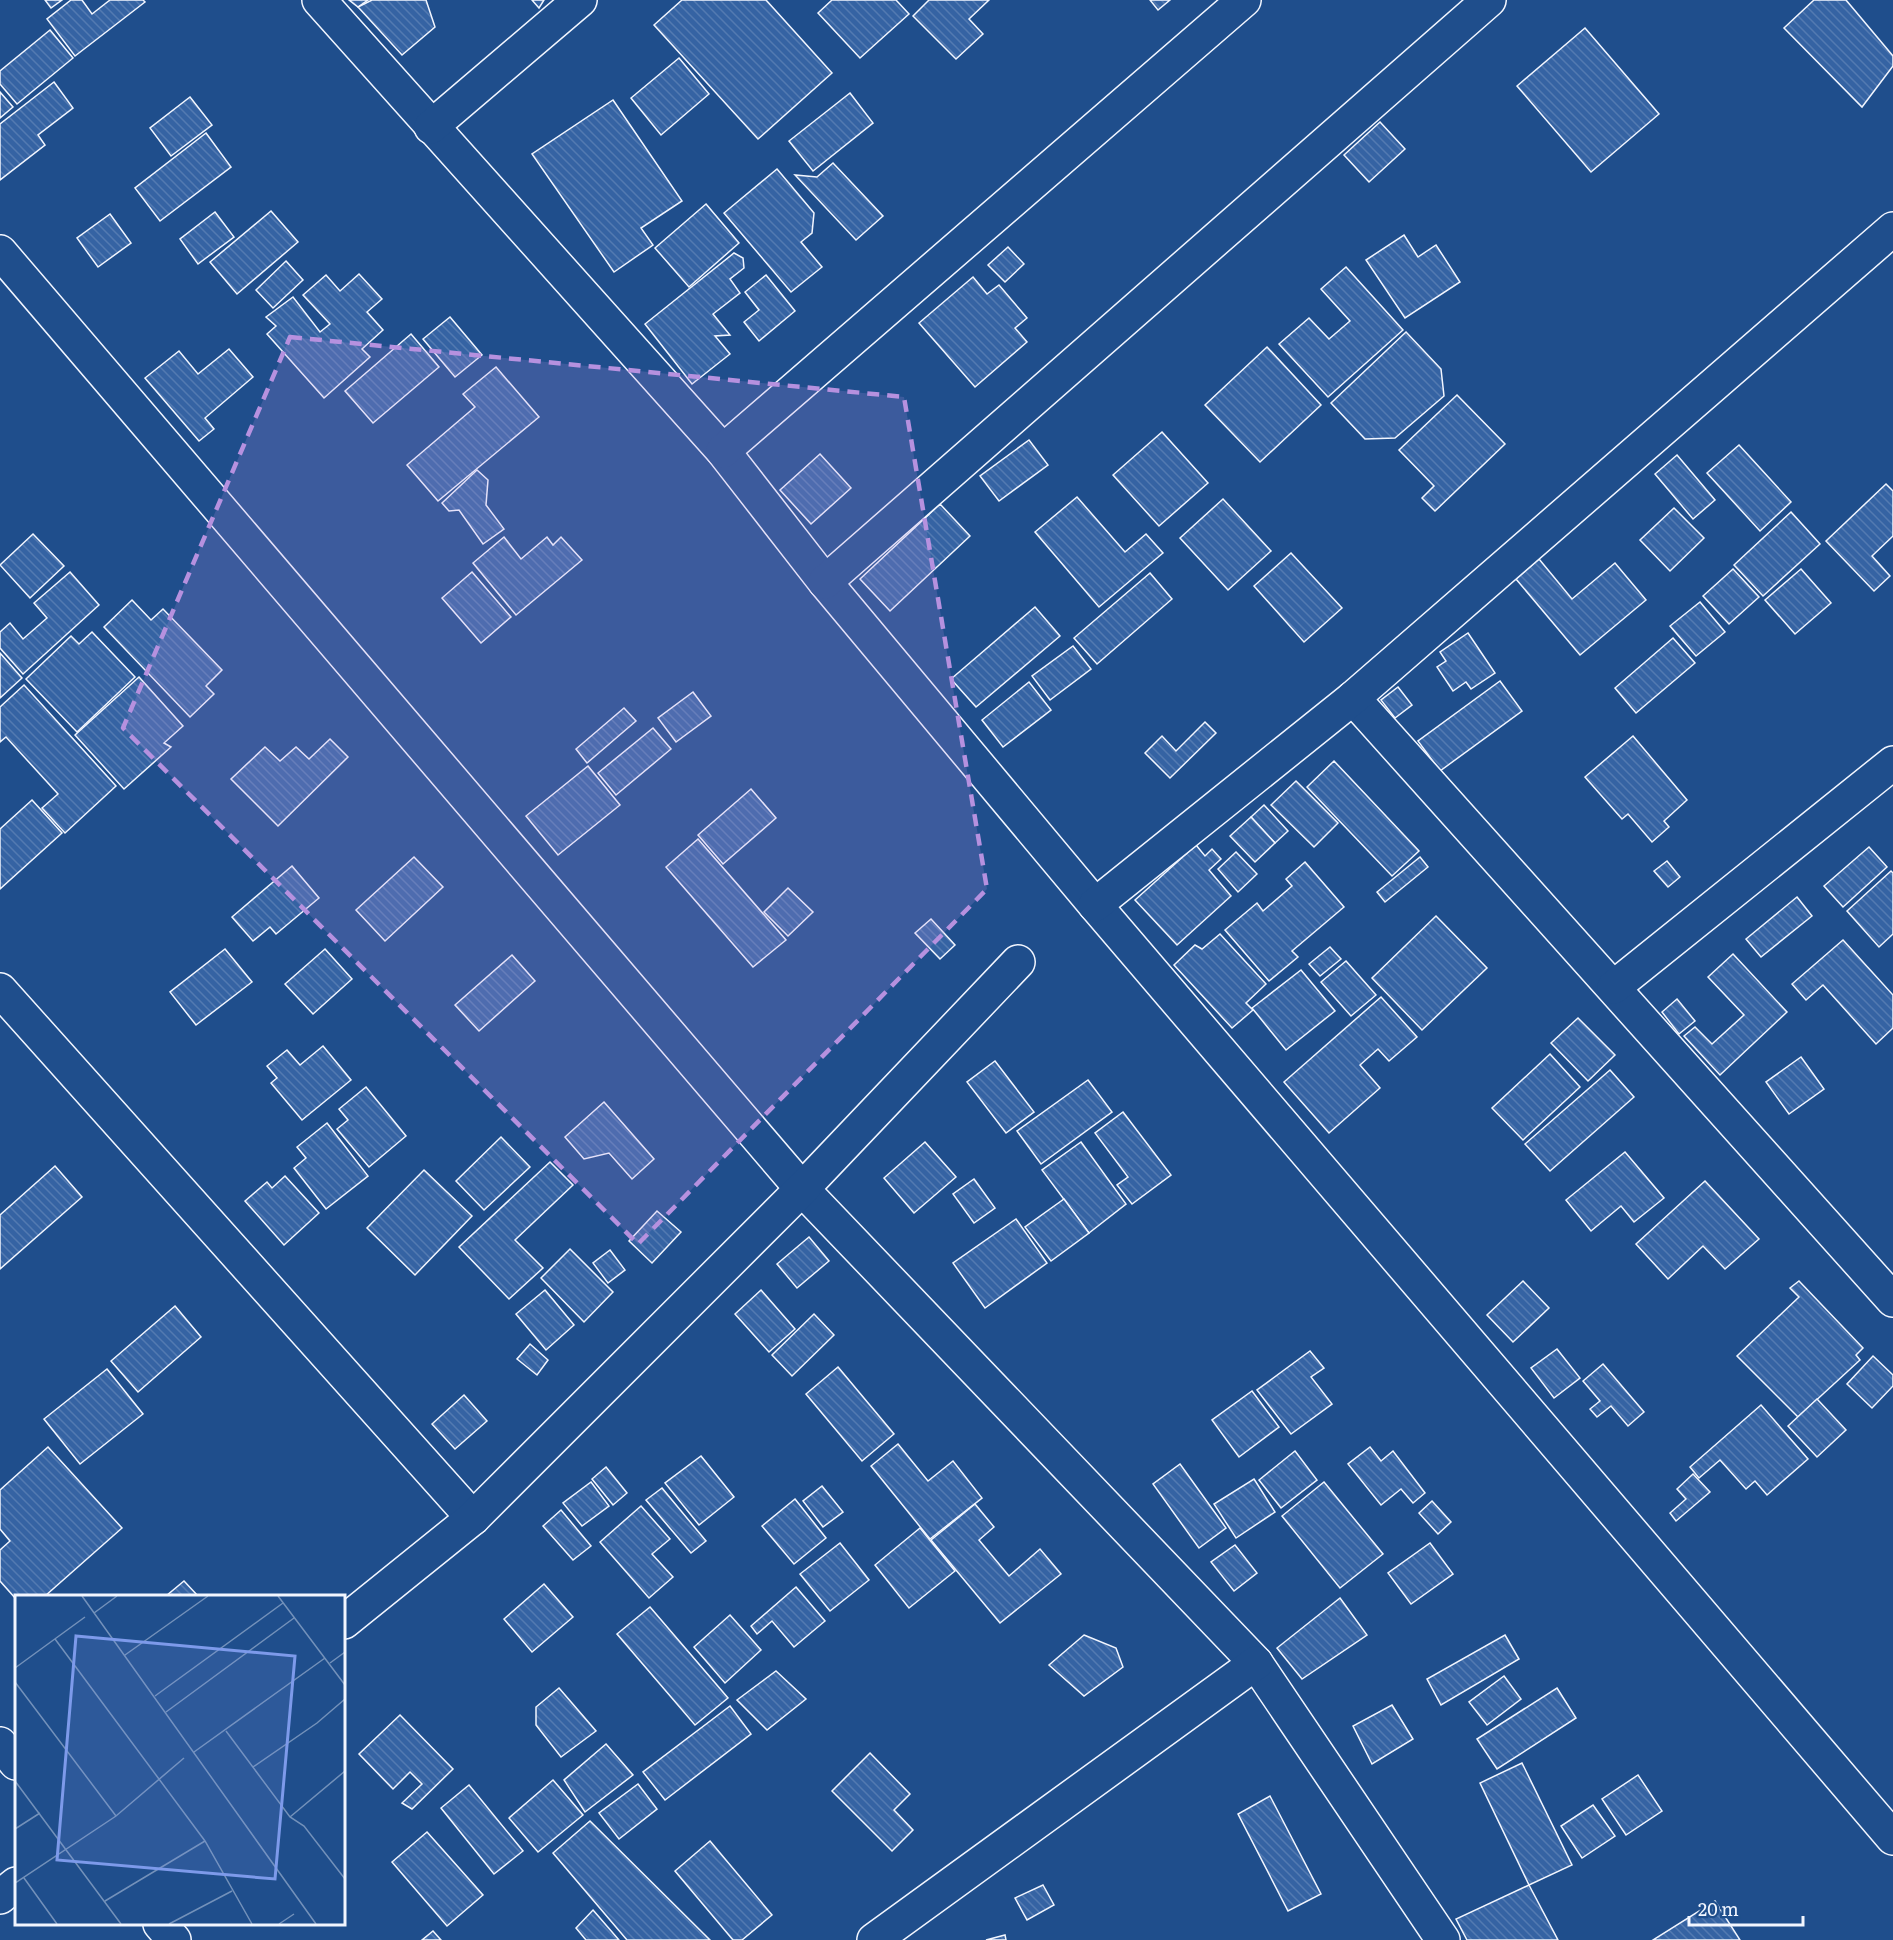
<svg xmlns="http://www.w3.org/2000/svg" width="1893" height="1940" viewBox="0 0 1893 1940" font-family="Literata,serif">
	<style>
		.building { fill: url(#building-back-hatch); stroke: #f2f6ff; stroke-width: 1.5 }
		.lines { fill: none; stroke-linecap: round; stroke-linejoin: round }
		.street-casing { stroke: #f2f6ff; stroke-width: 36 }
		.street { stroke: #1f4e8c; stroke-width: 33 }
		.marked { fill: #b691df; fill-opacity: 0.2; stroke: #b691df; stroke-width: 4.5; stroke-dasharray: 12 8; stroke-linejoin: round }
		.inset-road { fill: none; stroke: #7391ba; stroke-width: 1.5 }
		.view { fill: #7d9aea; fill-opacity: 0.15; stroke: #7d9aea; stroke-width: 3 }
		.inset-edge { fill: none; stroke: #f2f6ff; stroke-width: 3 }
	</style>
	<defs>
		<pattern id="building-back-hatch" width="6" height="6" patternUnits="userSpaceOnUse" patternTransform="scale(1.5)"><rect width="6" height="6" fill="#3563a3"/><path d="M-1 5l2 2M0 0l6 6M5-1l2 2" fill="none" stroke="#537ab1"/></pattern>
	</defs>
	<rect width="100%" height="100%" fill="#1f4e8c"/>
	<!-- building -->
	<g class="building">
		<polygon points="45,0 62,0 51,8"/>
		<polygon points="71,0 82,0 92,14 110,0 143,0 145,2 75,56 47,19"/>
		<polygon points="349,0 368,0 358,7"/>
		<polygon points="372,0 426,0 435,27 402,55 358,7"/>
		<polygon points="532,0 544,0 539,8"/>
		<polygon points="682,0 766,0 832,73 758,139 654,25"/>
		<polygon points="832,0 896,0 909,14 860,58 818,13"/>
		<polygon points="929,0 989,0 969,19 983,34 956,59 913,16"/>
		<polygon points="1150,0 1170,0 1158,10"/>
		<polygon points="1814,0 1846,0 1893,56 1893,66 1862,107 1784,28"/>
		<polygon points="1585,28 1659,114 1591,172 1517,86"/>
		<polygon points="50,30 73,58 17,104 0,84 0,71"/>
		<polygon points="679,58 709,94 661,135 631,98"/>
		<polygon points="54,82 73,108 38,135 45,145 0,180 0,124"/>
		<polygon points="0,92 13,107 0,118"/>
		<polygon points="850,93 873,123 813,171 789,141"/>
		<polygon points="190,97 212,125 171,156 150,128"/>
		<polygon points="613,100 682,201 641,228 653,245 614,272 532,154"/>
		<polygon points="1380,122 1405,149 1369,182 1344,155"/>
		<polygon points="206,133 231,167 160,221 135,188"/>
		<polygon points="833,163 883,216 856,240 795,175 817,177"/>
		<polygon points="777,169 814,213 812,233 801,242 822,267 791,292 724,213"/>
		<polygon points="706,204 739,243 689,287 655,248"/>
		<polygon points="271,211 298,242 237,294 210,262"/>
		<polygon points="215,212 234,237 198,264 180,239"/>
		<polygon points="110,214 131,243 98,267 77,238"/>
		<polygon points="1404,235 1418,257 1436,245 1460,282 1405,318 1366,260"/>
		<polygon points="1008,247 1024,264 1005,282 988,265"/>
		<polygon points="734,253 743,258 744,268 730,279 740,293 713,314 730,335 715,336 730,354 692,384 645,324"/>
		<polygon points="286,261 303,280 273,308 256,290"/>
		<polygon points="1346,267 1403,330 1328,397 1279,344 1309,318 1329,339 1350,321 1321,289"/>
		<polygon points="359,274 382,299 367,312 383,330 362,349 370,357 324,398 267,334 276,326 266,317 293,297 320,332 330,324 303,295 326,275 340,291"/>
		<polygon points="766,275 795,311 759,341 744,322 759,310 745,292"/>
		<polygon points="973,277 987,294 999,285 1027,318 1015,328 1027,342 975,387 919,323"/>
		<polygon points="450,317 482,355 455,377 423,339"/>
		<polygon points="1406,332 1441,369 1444,396 1395,438 1365,439 1331,403"/>
		<polygon points="411,334 439,367 373,423 345,391"/>
		<polygon points="1267,347 1321,405 1260,462 1205,405"/>
		<polygon points="229,349 253,377 205,418 214,429 199,441 145,378 179,351 198,374"/>
		<polygon points="496,367 539,417 438,501 407,465 475,407 463,394"/>
		<polygon points="1457,395 1505,444 1435,511 1422,498 1434,486 1399,450"/>
		<polygon points="1162,432 1208,483 1159,526 1113,475"/>
		<polygon points="1029,440 1048,465 999,501 980,476"/>
		<polygon points="1739,445 1791,502 1760,531 1707,473"/>
		<polygon points="820,454 851,488 811,524 780,490"/>
		<polygon points="1677,455 1715,500 1693,519 1655,474"/>
		<polygon points="477,470 488,480 486,505 504,529 483,544 459,510 449,511 442,503"/>
		<polygon points="1886,484 1893,491 1893,536 1872,556 1890,576 1874,591 1826,541"/>
		<polygon points="1077,497 1125,552 1146,534 1163,553 1099,607 1035,532"/>
		<polygon points="1223,499 1271,551 1228,590 1180,538"/>
		<polygon points="940,504 970,536 890,611 860,579"/>
		<polygon points="1674,508 1704,538 1670,571 1640,540"/>
		<polygon points="1791,512 1820,544 1763,596 1734,565"/>
		<polygon points="33,534 64,566 30,598 0,565"/>
		<polygon points="504,537 521,559 547,537 553,545 561,537 582,560 516,615 473,563"/>
		<polygon points="1291,553 1342,608 1304,642 1254,586"/>
		<polygon points="1539,559 1572,599 1615,563 1646,600 1580,655 1516,579"/>
		<polygon points="1733,569 1759,597 1729,624 1703,596"/>
		<polygon points="1801,569 1831,603 1795,634 1765,600"/>
		<polygon points="70,572 99,605 23,674 0,648 0,632 10,623 23,639 47,618 34,603"/>
		<polygon points="472,572 511,617 481,643 442,598"/>
		<polygon points="1150,573 1172,599 1097,664 1074,638"/>
		<polygon points="132,600 151,620 163,609 222,670 206,686 214,694 190,717 104,627"/>
		<polygon points="1700,602 1725,632 1696,656 1670,626"/>
		<polygon points="1035,607 1060,636 976,707 951,679"/>
		<polygon points="92,632 135,677 77,732 26,679 71,636 79,644"/>
		<polygon points="1468,633 1495,673 1471,689 1466,682 1453,691 1437,667 1446,661 1440,652"/>
		<polygon points="1673,638 1695,663 1636,713 1615,688"/>
		<polygon points="1073,646 1091,669 1050,700 1032,676"/>
		<polygon points="0,653 22,678 0,698"/>
		<polygon points="139,677 183,726 164,743 171,747 124,789 75,735"/>
		<polygon points="1500,681 1522,711 1440,771 1418,741"/>
		<polygon points="1029,682 1051,710 1003,747 982,720"/>
		<polygon points="24,685 116,786 65,833 42,808 58,794 6,737 0,742 0,707"/>
		<polygon points="1398,687 1412,705 1395,718 1381,700"/>
		<polygon points="693,692 711,716 676,742 658,718"/>
		<polygon points="624,708 636,721 587,763 576,749"/>
		<polygon points="1205,722 1216,733 1170,778 1145,753 1162,736 1176,751"/>
		<polygon points="653,728 671,749 616,795 598,773"/>
		<polygon points="1633,736 1687,800 1664,821 1669,827 1652,842 1628,814 1622,819 1585,777"/>
		<polygon points="330,739 348,757 278,826 231,779 265,747 280,761 296,747 309,759"/>
		<polygon points="1334,761 1419,851 1392,876 1307,787"/>
		<polygon points="588,766 620,805 558,855 526,816"/>
		<polygon points="1296,781 1338,823 1314,847 1271,805"/>
		<polygon points="751,789 776,818 723,864 698,835"/>
		<polygon points="32,800 62,833 0,889 0,829"/>
		<polygon points="1264,805 1288,831 1275,843 1251,817"/>
		<polygon points="1251,817 1275,843 1255,862 1230,836"/>
		<polygon points="698,839 786,940 753,967 666,867"/>
		<polygon points="1196,845 1205,856 1212,849 1221,859 1209,870 1231,896 1177,945 1135,900"/>
		<polygon points="1869,847 1887,867 1843,907 1824,886"/>
		<polygon points="1236,852 1257,874 1238,892 1218,869"/>
		<polygon points="414,857 443,887 385,941 356,910"/>
		<polygon points="1420,857 1428,867 1385,902 1377,892"/>
		<polygon points="1667,861 1680,877 1668,887 1654,871"/>
		<polygon points="1305,862 1344,907 1292,951 1298,957 1269,981 1225,930 1257,903 1263,911 1292,886 1286,879"/>
		<polygon points="292,866 319,898 276,934 270,927 253,941 232,917"/>
		<polygon points="1891,871 1893,873 1893,934 1879,947 1847,911"/>
		<polygon points="788,888 813,912 788,936 764,912"/>
		<polygon points="1797,897 1812,916 1761,957 1746,939"/>
		<polygon points="1436,916 1487,968 1422,1030 1372,978"/>
		<polygon points="931,919 955,945 940,959 915,933"/>
		<polygon points="1220,934 1266,984 1246,1003 1253,1010 1232,1028 1174,965 1195,945 1202,949"/>
		<polygon points="1843,940 1893,995 1893,1028 1876,1044 1823,985 1806,1000 1792,984"/>
		<polygon points="1330,947 1341,959 1320,976 1309,964"/>
		<polygon points="225,949 252,982 196,1025 170,992"/>
		<polygon points="325,949 352,979 313,1014 285,984"/>
		<polygon points="1733,954 1787,1012 1720,1075 1684,1036 1695,1027 1712,1044 1744,1015 1708,977"/>
		<polygon points="512,955 535,981 479,1031 455,1005"/>
		<polygon points="1346,961 1376,995 1351,1016 1321,982"/>
		<polygon points="1301,970 1335,1011 1286,1050 1252,1008"/>
		<polygon points="1381,997 1417,1037 1389,1061 1378,1049 1360,1065 1380,1088 1329,1133 1284,1082"/>
		<polygon points="1677,999 1695,1021 1679,1034 1662,1012"/>
		<polygon points="1578,1018 1615,1055 1588,1081 1551,1043"/>
		<polygon points="323,1046 351,1080 302,1120 271,1083 277,1078 267,1066 287,1050 300,1065"/>
		<polygon points="1550,1054 1580,1087 1523,1140 1492,1108"/>
		<polygon points="1801,1057 1824,1089 1789,1114 1766,1082"/>
		<polygon points="995,1061 1034,1112 1006,1133 967,1082"/>
		<polygon points="1610,1070 1634,1097 1550,1171 1525,1144"/>
		<polygon points="1088,1080 1112,1112 1041,1164 1017,1131"/>
		<polygon points="366,1087 406,1136 369,1167 337,1129 348,1120 339,1109"/>
		<polygon points="604,1102 654,1159 632,1179 609,1153 584,1159 565,1137"/>
		<polygon points="1123,1112 1171,1175 1132,1204 1117,1185 1128,1177 1095,1133"/>
		<polygon points="327,1123 368,1176 326,1209 294,1168 306,1158 297,1147"/>
		<polygon points="501,1137 530,1167 484,1210 456,1181"/>
		<polygon points="925,1142 956,1177 914,1213 884,1178"/>
		<polygon points="1081,1142 1126,1204 1089,1233 1042,1170"/>
		<polygon points="1625,1152 1664,1198 1634,1222 1621,1206 1591,1231 1566,1200"/>
		<polygon points="550,1162 573,1185 515,1240 543,1268 509,1299 459,1247"/>
		<polygon points="55,1166 82,1197 0,1269 0,1215"/>
		<polygon points="424,1170 472,1216 415,1275 367,1228"/>
		<polygon points="285,1176 319,1213 284,1245 245,1201 267,1182 272,1188"/>
		<polygon points="974,1179 995,1208 974,1223 953,1194"/>
		<polygon points="1705,1181 1759,1239 1725,1269 1703,1246 1668,1279 1636,1244"/>
		<polygon points="1064,1199 1089,1233 1051,1261 1025,1227"/>
		<polygon points="657,1211 681,1232 652,1263 629,1241"/>
		<polygon points="1016,1219 1047,1263 985,1308 953,1263"/>
		<polygon points="809,1237 829,1261 797,1288 777,1264"/>
		<polygon points="570,1249 613,1292 584,1322 541,1278"/>
		<polygon points="610,1250 625,1270 608,1283 593,1263"/>
		<polygon points="1523,1281 1549,1308 1513,1342 1487,1315"/>
		<polygon points="1799,1281 1863,1348 1856,1355 1860,1360 1798,1417 1737,1356 1799,1297 1790,1288"/>
		<polygon points="545,1290 574,1325 546,1350 516,1314"/>
		<polygon points="761,1290 795,1329 769,1352 735,1314"/>
		<polygon points="175,1306 201,1337 138,1392 111,1361"/>
		<polygon points="814,1314 834,1335 792,1376 772,1355"/>
		<polygon points="530,1344 548,1360 537,1375 517,1359"/>
		<polygon points="1557,1349 1580,1378 1554,1398 1531,1368"/>
		<polygon points="1310,1351 1324,1368 1311,1377 1332,1404 1291,1434 1257,1390"/>
		<polygon points="1873,1356 1893,1375 1893,1386 1872,1408 1847,1384"/>
		<polygon points="1603,1364 1644,1412 1628,1426 1611,1406 1597,1417 1590,1409 1600,1401 1583,1381"/>
		<polygon points="838,1367 894,1434 862,1461 806,1394"/>
		<polygon points="107,1369 143,1414 80,1464 44,1419"/>
		<polygon points="1252,1391 1279,1427 1239,1457 1212,1420"/>
		<polygon points="464,1395 487,1421 455,1449 432,1424"/>
		<polygon points="1817,1399 1846,1430 1817,1457 1788,1426"/>
		<polygon points="1761,1405 1808,1459 1767,1495 1755,1481 1746,1489 1720,1460 1699,1478 1690,1467"/>
		<polygon points="898,1444 928,1481 953,1461 982,1498 930,1539 871,1466"/>
		<polygon points="48,1447 122,1528 45,1596 16,1596 16,1599 0,1581 0,1550 10,1541 0,1529 0,1490"/>
		<polygon points="1370,1447 1381,1461 1393,1451 1425,1493 1413,1503 1401,1489 1381,1505 1348,1464"/>
		<polygon points="1295,1451 1317,1480 1281,1508 1259,1480"/>
		<polygon points="701,1456 734,1497 699,1525 665,1483"/>
		<polygon points="1180,1464 1226,1528 1199,1548 1153,1484"/>
		<polygon points="606,1467 627,1493 613,1505 592,1479"/>
		<polygon points="1693,1474 1710,1492 1676,1521 1670,1513 1686,1499 1677,1489"/>
		<polygon points="1254,1479 1275,1512 1236,1538 1214,1504"/>
		<polygon points="591,1482 609,1506 582,1526 563,1503"/>
		<polygon points="1324,1482 1383,1554 1340,1588 1282,1516"/>
		<polygon points="822,1486 843,1512 823,1527 803,1501"/>
		<polygon points="662,1488 706,1541 691,1553 646,1500"/>
		<polygon points="795,1499 826,1538 794,1564 762,1526"/>
		<polygon points="1432,1501 1451,1522 1438,1534 1419,1513"/>
		<polygon points="975,1504 994,1527 979,1540 1009,1576 1040,1549 1061,1574 1000,1623 931,1540"/>
		<polygon points="641,1506 670,1539 652,1554 673,1577 649,1598 600,1542"/>
		<polygon points="561,1510 591,1546 573,1560 543,1526"/>
		<polygon points="920,1528 955,1571 909,1608 875,1565"/>
		<polygon points="840,1543 869,1580 830,1611 800,1574"/>
		<polygon points="1430,1543 1453,1574 1411,1604 1388,1573"/>
		<polygon points="1235,1545 1257,1573 1234,1591 1211,1562"/>
		<polygon points="184,1581 198,1596 166,1596"/>
		<polygon points="544,1584 573,1617 532,1652 504,1619"/>
		<polygon points="796,1587 825,1621 794,1647 772,1621 757,1634 751,1626"/>
		<polygon points="1340,1598 1367,1635 1302,1679 1277,1648"/>
		<polygon points="650,1607 728,1698 695,1725 617,1634"/>
		<polygon points="730,1615 761,1650 725,1683 694,1647"/>
		<polygon points="1084,1635 1116,1648 1123,1667 1084,1696 1049,1665"/>
		<polygon points="1505,1635 1519,1659 1441,1705 1427,1679"/>
		<polygon points="776,1671 806,1699 767,1730 737,1700"/>
		<polygon points="1504,1676 1521,1699 1487,1725 1469,1702"/>
		<polygon points="559,1688 596,1731 561,1757 536,1725 536,1707"/>
		<polygon points="1557,1688 1576,1718 1497,1769 1477,1739"/>
		<polygon points="1392,1705 1413,1739 1372,1764 1353,1726"/>
		<polygon points="730,1706 751,1734 665,1800 643,1772"/>
		<polygon points="400,1715 453,1769 412,1809 402,1803 422,1784 410,1772 393,1789 359,1754"/>
		<polygon points="606,1744 633,1775 585,1812 564,1780"/>
		<polygon points="870,1753 910,1794 894,1810 913,1830 892,1851 832,1791"/>
		<polygon points="1522,1763 1572,1865 1529,1885 1480,1783"/>
		<polygon points="1638,1775 1662,1811 1626,1835 1602,1799"/>
		<polygon points="553,1780 583,1815 538,1852 509,1818"/>
		<polygon points="638,1784 657,1809 619,1839 599,1813"/>
		<polygon points="469,1785 523,1851 494,1874 441,1808"/>
		<polygon points="1270,1796 1321,1894 1288,1911 1238,1814"/>
		<polygon points="1593,1805 1615,1836 1582,1858 1561,1826"/>
		<polygon points="590,1821 710,1940 627,1940 553,1853"/>
		<polygon points="427,1832 483,1895 447,1926 392,1862"/>
		<polygon points="710,1841 772,1915 742,1940 733,1940 675,1871"/>
		<polygon points="1043,1885 1054,1905 1027,1920 1015,1898"/>
		<polygon points="1529,1885 1558,1940 1467,1940 1456,1919"/>
		<polygon points="1715,1901 1740,1940 1653,1940"/>
		<polygon points="593,1910 619,1940 586,1940 576,1928"/>
		<polygon points="433,1931 441,1940 422,1940"/>
		<polygon points="1005,1935 1006,1940 986,1940"/>
	</g>
	<g class="lines">
		<!-- street casing -->
		<g class="street-casing">
			<g id="street">
				<polyline points="319,0 723,451 825,582 1095,905 1893,1838"/>
				<polyline points="431,127 580,0"/>
				<polyline points="0,252 802,1189 1256,1663 1443,1940"/>
				<polyline points="723,451 1244,0"/>
				<polyline points="825,582 1489,0"/>
				<polyline points="1353,698 1893,1300"/>
				<polyline points="1095,905 1353,698 1893,229"/>
				<polyline points="1614,987 1893,763"/>
				<polyline points="0,990 473,1518"/>
				<polyline points="344,1622 473,1518 802,1189 1018,962"/>
				<polyline points="0,1744 16,1763"/>
				<polyline points="0,1897 16,1884"/>
				<polyline points="160,1924 174,1940"/>
				<polyline points="874,1940 1256,1663"/>
			</g>
		</g>
		<!-- street -->
		<use href="#street" class="street"/>
	</g>
	<!-- marked area -->
	<path class="marked" d="M290,337L904,397L987,889L638,1244L123,728Z"/>
	<!-- overview -->
	<g transform="translate(15 1595)">
		<rect width="330" height="330" fill="#1f4e8c"/>
		<path class="inset-road" d="M67,1L301,329M263,1L330,90M79,18L102,1M40,44L190,246L237,329M110,60L193,1M315,68L330,57M0,73L70,22M0,87L101,221M140,101L268,8M151,117L279,23M211,136L275,222L289,231L330,284M179,157L310,63M238,172L302,128L330,104M0,186L106,329M275,222L330,176M0,234L25,218M9,283L42,329M0,288L101,221L169,163M90,306L190,246M154,329L217,296M264,329L279,319"/>
		<path class="view" d="M61,41L280,61L260,284L42,265Z"/>
		<rect width="330" height="330" class="inset-edge"/>
	</g>
	<!-- scale -->
	<path d="M1689 1916v9h114v-9" fill="none" stroke="#f2f6ff" stroke-width="3"/>
	<text x="1698" y="1916" font-size="18" fill="#f2f6ff" stroke="#1f4e8c" stroke-width="4.5" paint-order="stroke">20 m</text>
</svg>
